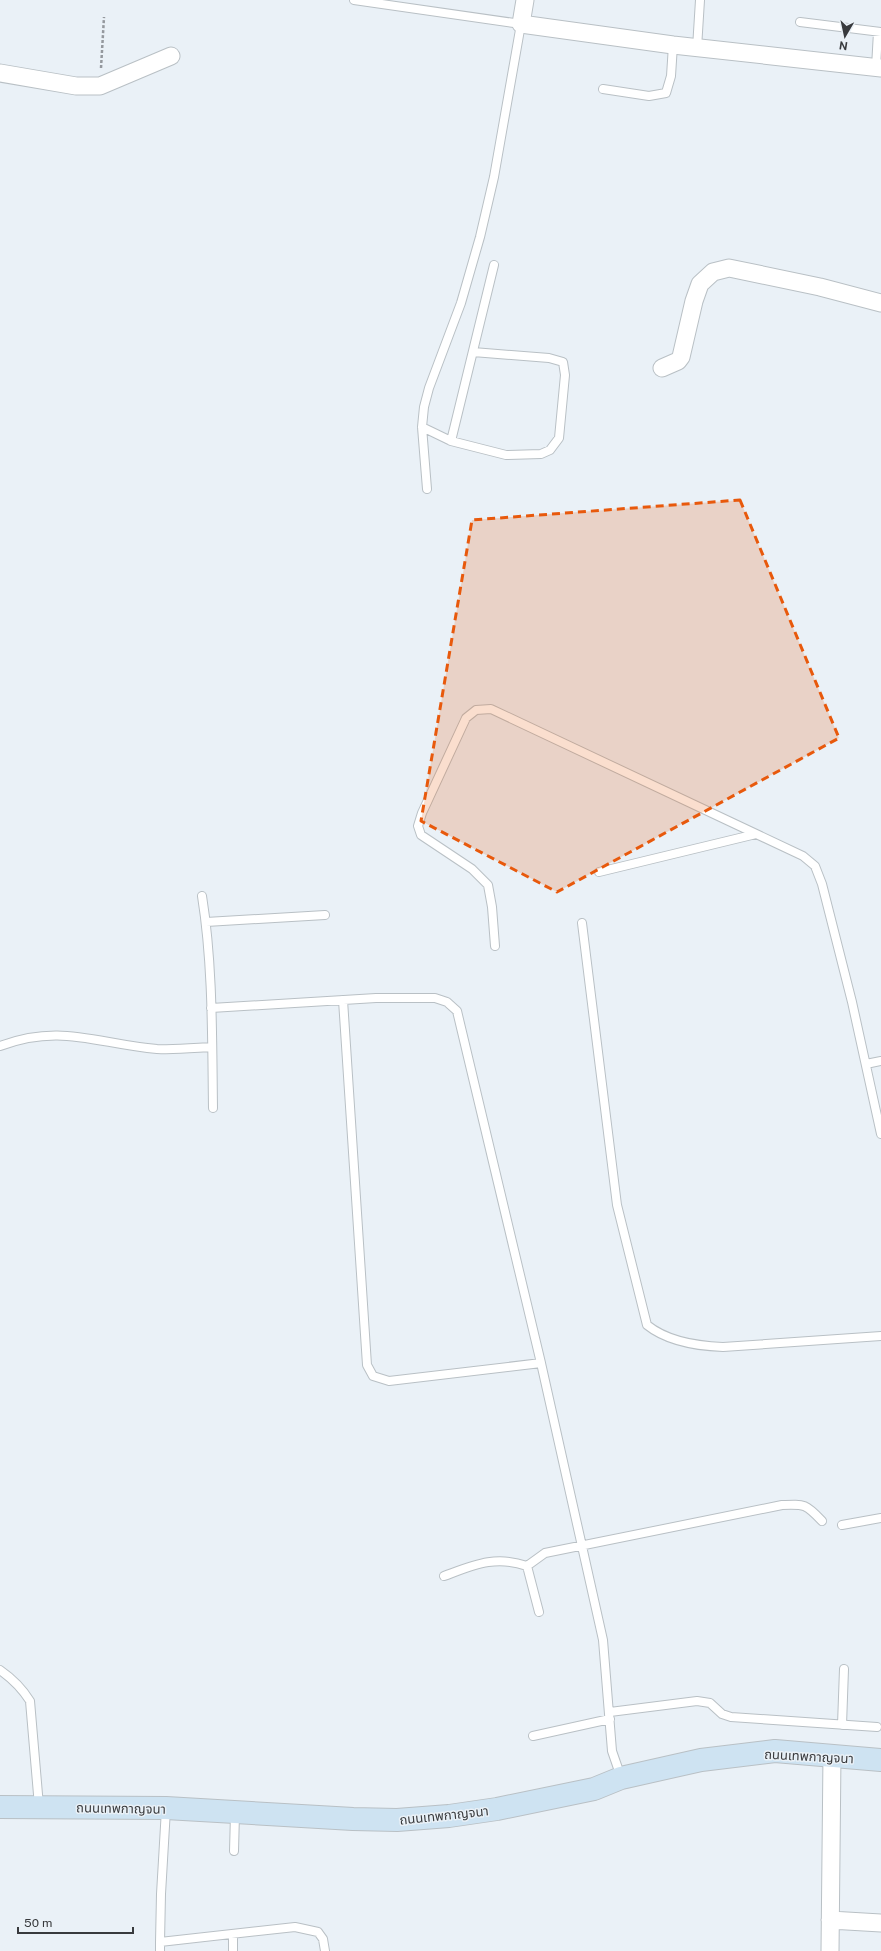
<svg xmlns="http://www.w3.org/2000/svg" width="881" height="1951" font-family="'Public Sans','Noto Sans Thai',sans-serif">
<style>
.lines{fill:none;stroke-linecap:round;stroke-linejoin:round}
.lane-casing{stroke:#b9c0c5;stroke-width:10}
.street-casing{stroke:#b9c0c5;stroke-width:19}
.secondary-casing{stroke:#b9c0c5;stroke-width:24}
.path{stroke:#95999e;stroke-width:2.5;stroke-dasharray:3 2;stroke-linecap:butt}
.lane{stroke:#fff;stroke-width:8}
.street{stroke:#fff;stroke-width:17}
.secondary{stroke:#cee3f2;stroke-width:22}
.marked{fill:#e8590c;fill-opacity:0.2;stroke:#e8590c;stroke-width:3;stroke-dasharray:8 5;stroke-linejoin:round}
.labels{text-anchor:middle;stroke-width:3;stroke-linejoin:round;paint-order:stroke}
.street-label{font-size:13px;fill:#383a3d;stroke:#eaf1f7}
</style>
<rect width="100%" height="100%" fill="#eaf1f7"/>
<g class="lines">
<g class="lane-casing">
<path id="lane" d="M354,0l167,24 -27,153 -14,60 -19,66 -32,85 -5,19 -2,20 5,62
M800,22l81,10
M697,48l3,-48
M876,67l2,-35
M603,89l46,7 17,-3 5,-17 2,-31
M422,427l29,14 55,14 35,-1 9,-4 9,-12 6,-63 -2,-13 -14,-4 -76,-6
M451,441l43,-176
M599,872l157,-38
M202,896c11,69 10,142 11,212
M206,922l119,-7
M582,923l35,282 30,120c21,17 50,21 76,22l158,-11
M495,946l-3,-39 -4,-22 -16,-16 -51,-34 -3,-9 4,-13 44,-95 10,-8 15,-1 312,147 12,10 7,18 30,118 29,132
M343,1000l24,365 6,11 16,5 152,-18 62,277 9,111 9,26
M211,1008l165,-10h59l12,4 10,9 84,352
M0,1046c61,-23 97,-2 157,3 18,1 37,-1 55,-2
M866,1064l15,-3
M842,1525l39,-7
M444,1576c30,-11 51,-21 83,-10
M539,1612l-12,-46 18,-13 237,-48c23,-1 24,-1 40,16
M0,1670c13,9 22,18 30,31l9,105
M610,1712l87,-11 13,2 12,11 9,3 146,10
M842,1725l2,-56
M533,1736l77,-17
M166,1809l-5,85 -1,48 135,-15 23,5 5,7 2,12
M234,1851l1,-37
M233,1935v16
M160,1951v-9"/>
</g>
<g class="street-casing">
<path id="street" d="M525,0l-4,24 152,21 208,23
M0,73l76,13h24l71,-30
M662,368l16,-7 3,-4 13,-56 6,-17 13,-12 16,-4 91,19 61,16
M830,1920l51,3
M830,1951l2,-196"/>
</g>
<g class="secondary-casing">
<path id="secondary" d="M0,1807l166,1 187,11 44,1 52,-4 48,-7 97,-20 27,-11 80,-18 74,-9 106,9"/>
</g>
<path class="path" d="M101,68l3,-51"/>
<use href="#lane" class="lane"/>
<use href="#street" class="street"/>
<use href="#secondary" class="secondary"/>
</g>
<path class="marked" d="M740,500l99,238 -282,154 -136,-71 51,-301z"/>
<g class="labels">
<g class="street-label">
<text transform="translate(809 1756) rotate(3)" y="5">ถนนเทพกาญจนา</text>
<text transform="translate(121 1808) rotate(1)" y="5">ถนนเทพกาญจนา</text>
<text transform="translate(444 1815) rotate(-6)" y="5">ถนนเทพกาญจนา</text>
</g>
</g>
<g transform="translate(845 36) rotate(189)" stroke="#eaf1f7" stroke-width="3" paint-order="stroke">
<path d="M0-3L7 15L0 10L-7 15Z" fill="#383a3d"/>
<text y="-6" font-size="11" font-weight="bold" text-anchor="middle" fill="#383a3d">N</text>
</g>
<path d="M18 1927v6h115v-6" fill="none" stroke="#383a3d" stroke-width="2"/>
<text x="24" y="1927" font-size="12" fill="#383a3d" stroke="#eaf1f7" stroke-width="3" paint-order="stroke">50 m</text>
</svg>
